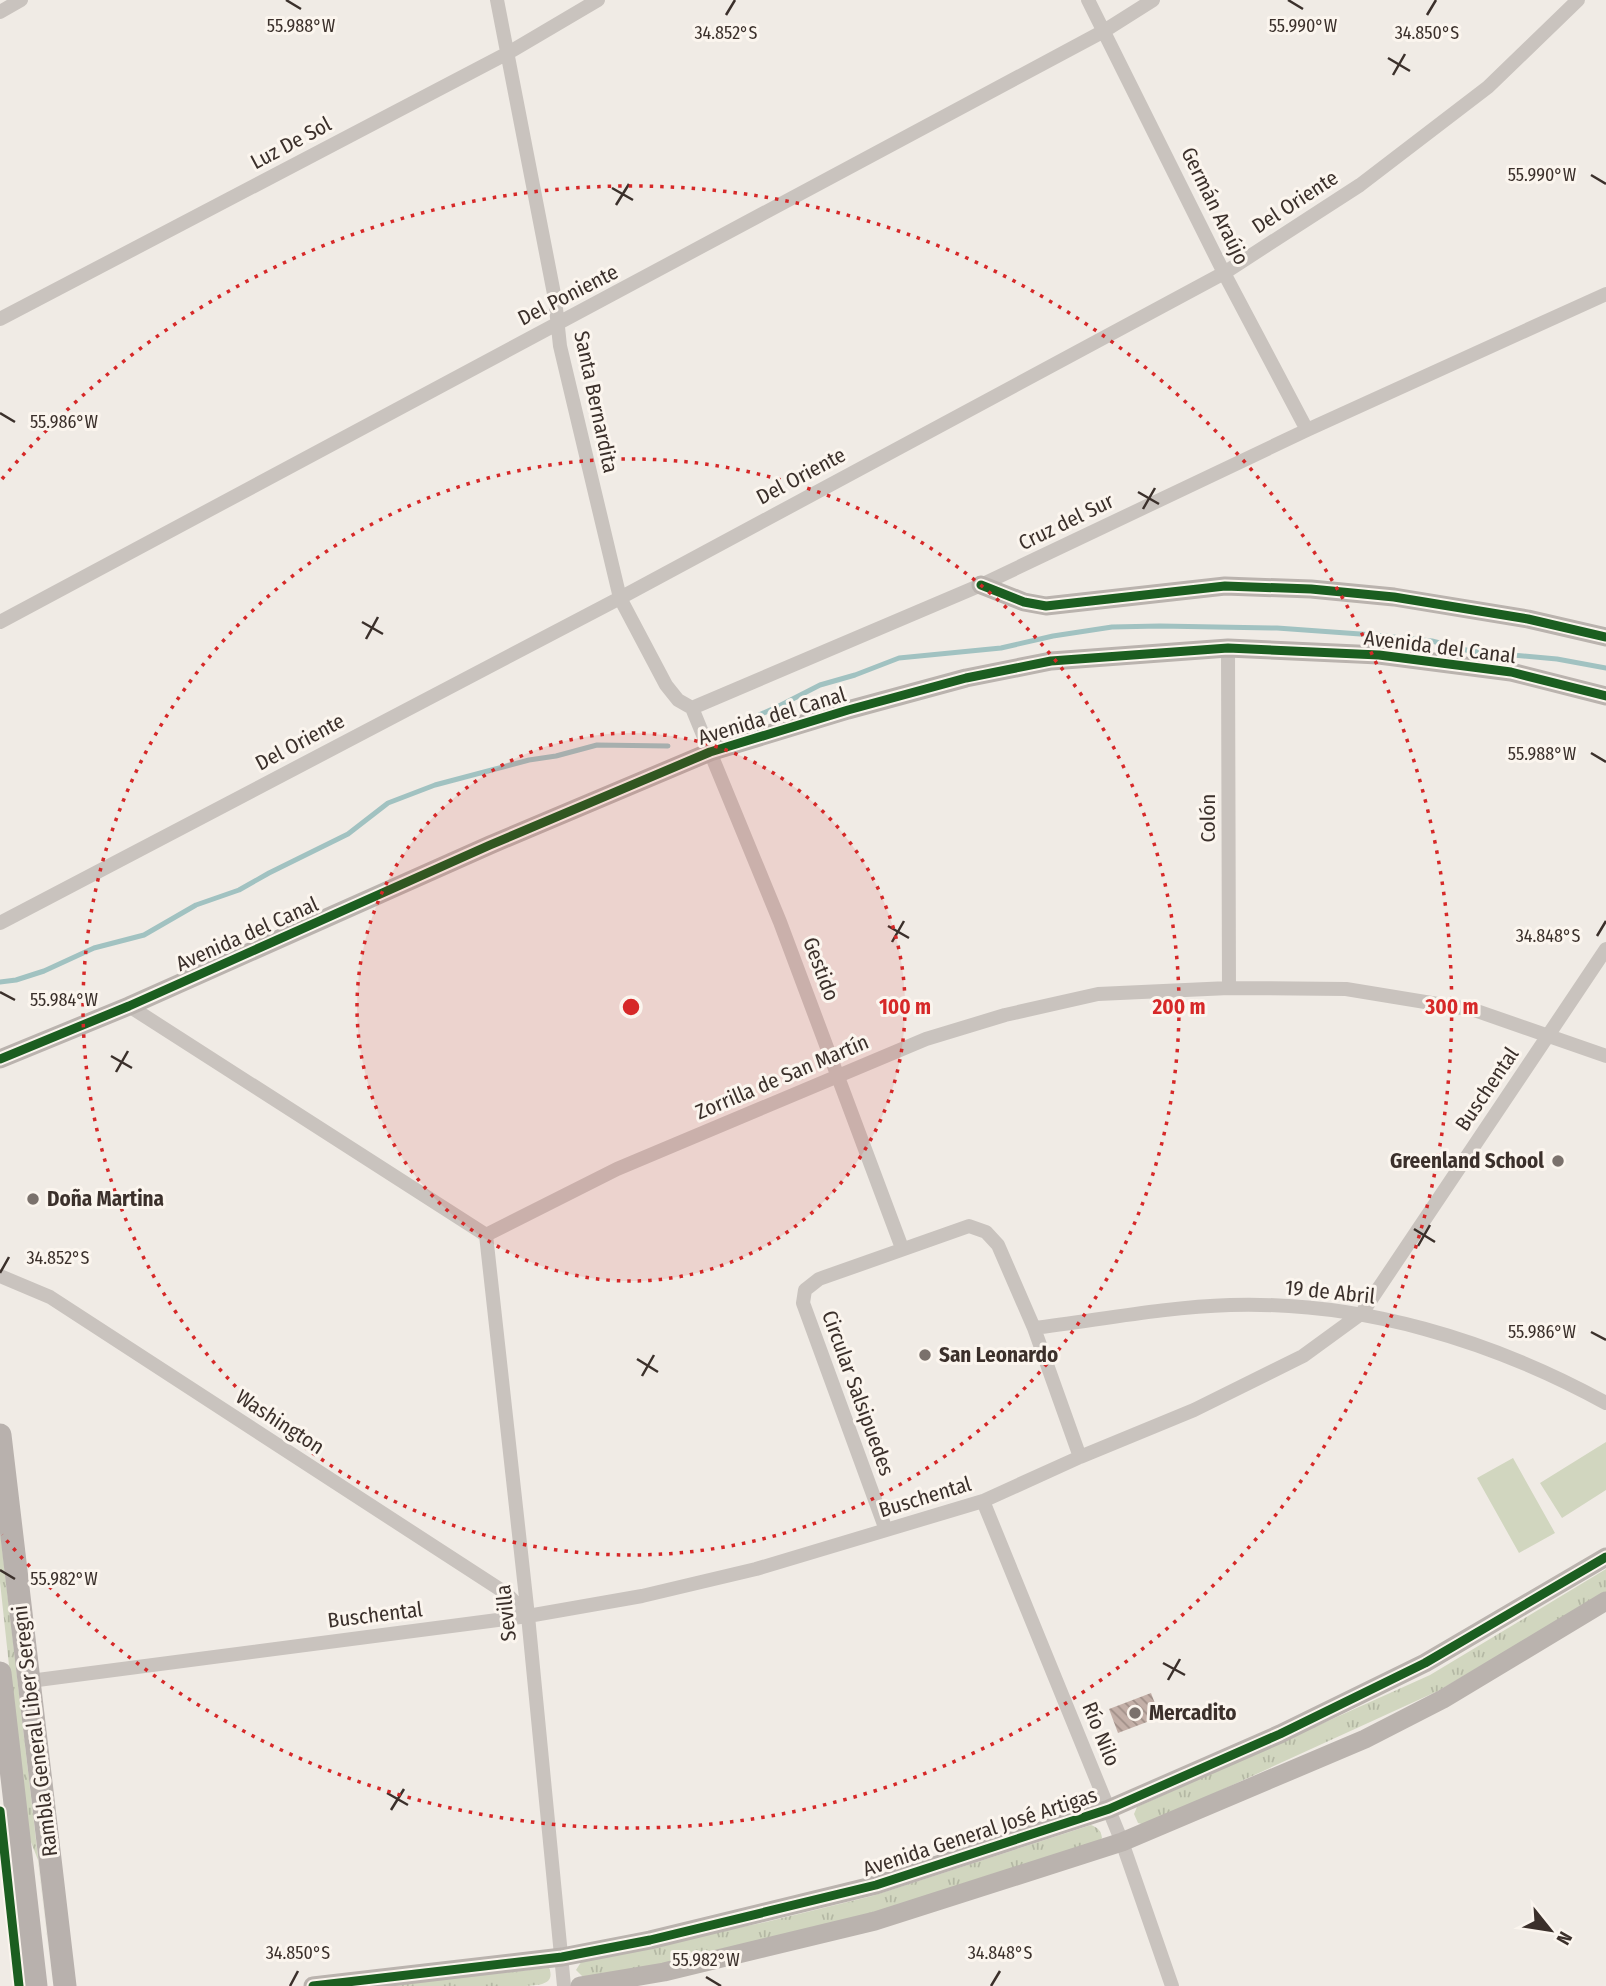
<svg xmlns="http://www.w3.org/2000/svg" width="1606" height="1986" font-family="'Fira Sans Condensed',sans-serif">
<style>
.grass{fill:url(#grass-tufts)}
.garden{fill:#d1d6bf}
.lines{fill:none;stroke-linecap:round;stroke-linejoin:round}
.stream{stroke:#a1c2c1;stroke-width:5}
.building{fill:url(#building-back-hatch)}
.street{stroke:#c9c3be;stroke-width:14}
.secondary{stroke:#bab3ae;stroke-width:19}
.primary{stroke:#b8b1ad;stroke-width:23}
.cycleway-casing{stroke:#fbf5ee;stroke-width:13}
.cycleway{stroke:#1b5e20;stroke-width:9}
.ticks{fill:none;stroke:#3b302b;stroke-width:2.5}
.ring{fill:none;stroke:#d62828;stroke-width:3.5;stroke-dasharray:3.5 7}
.poi-dot{fill:#7a716c;stroke:#fbf5ee;stroke-width:2.5}
.labels{text-anchor:middle;stroke-width:6;stroke-linejoin:round;paint-order:stroke}
.street-label{font-size:21px;fill:#3b302b;stroke:#fbf5ee}
.poi-label{font-size:21px;font-weight:bold;fill:#3b302b;stroke:#fbf5ee;text-anchor:start}
.ticks-label{font-size:18px;text-anchor:middle;fill:#3b302b;stroke:#fbf5ee;stroke-width:6;stroke-linejoin:round;paint-order:stroke}
.centre{fill:#d62828;stroke:#fbf5ee;stroke-width:3.5}
.ring-label{font-size:21px;text-anchor:middle;font-weight:bold;fill:#d62828;stroke:#fbf5ee;stroke-width:6;stroke-linejoin:round;paint-order:stroke}
</style>
<defs>
<pattern id="grass-tufts" width="24" height="20" patternUnits="userSpaceOnUse" patternTransform="scale(1.75)"><rect width="24" height="20" fill="#d1d6bf"/><path d="M3 7l-1-3M5 7V3M7 7l1-3M15 17l-1-3M17 17v-4M19 17l1-3" fill="none" stroke="#b4b8a4"/></pattern>
<pattern id="building-back-hatch" width="6" height="6" patternUnits="userSpaceOnUse" patternTransform="scale(1.75)"><rect width="6" height="6" fill="#c3afa7"/><path d="M-1 5l2 2M0 0l6 6M5-1l2 2" fill="none" stroke="#a08f88"/></pattern>
</defs>
<rect width="100%" height="100%" fill="#f0ebe5"/>
<path class="grass" d="M0,1530l53,456 -15,-126 -11,-28 -27,-250z
M1606,1569v23l-168,99 -293,134 -7,-2 -4,-9 3,-7 293,-132z
M1091,1825c7,3 10,5 11,13l-5,5 -226,70 -204,50 -83,15 -8,-8 7,-11 183,-37 106,-26z
M549,1968c7,17 -11,17 -23,18h-151z"/>
<path class="garden" d="M1606,1442v48l-44,28 -22,-35z
M1513,1458l42,75 -36,20 -42,-75z"/>
<g class="lines">
<path class="stream" d="M721,732l56,-25 43,-22 35,-10 44,-17 102,-10 52,-12 59,-9 48,-1 117,2 97,7 58,6 38,10 87,8 49,9
M0,982l16,-2 28,-9 50,-23 50,-13 52,-30 43,-15 30,-17 79,-39 40,-31 47,-18 94,-25 27,-4 41,-11 71,1"/>
</g>
<path class="building" d="M1151,1693l9,24 -42,16 -9,-24z"/>
<g class="lines">
<path class="street" d="M497,0l58,299 5,47 60,252 46,87 12,15 14,8
M1088,0l136,273 83,157
M0,12l21,-12
M0,319l508,-266 90,-53
M0,622l1104,-591 49,-31
M1228,648l1,340
M692,708l289,-123 326,-155 299,-136
M692,708l88,214 122,326
M0,923l620,-325 604,-325 136,-88 128,-98 90,-87
M129,1006l357,229
M486,1235l131,-66 309,-130 79,-24 93,-21 131,-6 117,1 128,21 132,46
M486,1235l42,381 36,370
M0,1276l50,21 457,297 21,22
M1034,1328c65,-8 131,-21 196,-23 132,-4 261,35 376,98
M983,1501l139,341 50,144
M886,1530l-83,-227 2,-13 14,-11 150,-53 17,6 12,13 36,83 46,129
M30,1681l498,-65 114,-20 114,-27 227,-68 97,-44 114,-47 109,-54 59,-43 244,-364"/>
<path class="secondary" d="M981,585l43,17 22,4 179,-20 86,3 83,8 134,22 78,18
M0,1059l129,-53 361,-161 220,-93 138,-42 118,-32 85,-17 177,-13 151,7 132,17 95,24
M313,1986l249,-29 88,-17 226,-55 233,-76 171,-75 145,-71 181,-106
M580,1986l84,-14 211,-51 247,-79 243,-103 78,-40 163,-98"/>
<path class="primary" d="M0,1435l65,551
M0,1673l36,313"/>
<g class="cycleway-casing">
<path id="cycleway" d="M981,585l43,17 22,4 179,-20 86,3 83,8 134,22 78,18
M0,1059l129,-53 361,-161 220,-93 138,-42 118,-32 85,-17 177,-13 151,7 132,17 95,24
M0,1811l19,175
M313,1986l249,-29 88,-17 226,-55 233,-76 171,-75 145,-71 181,-106"/>
</g>
<use href="#cycleway" class="cycleway"/>
</g>
<path class="ticks" d="M286,0l15,9M1288,0l15,9M726,15l9,-15M1427,15l9,-15M1388,58l22,13M1393,75l12,-21M1591,175l15,9M612,188l21,12M616,205l13,-21M0,413l15,9M1138,492l21,12M1143,509l12,-21M362,622l21,12M366,639l12,-22M1591,753l15,9M888,926l21,12M1597,936l9,-15M892,942l12,-21M0,992l15,8M111,1056l21,12M116,1072l12,-21M1414,1229l21,13M1418,1246l12,-21M0,1273l9,-16M1591,1332l15,8M637,1359l21,13M642,1376l12,-21M0,1570l15,9M1163,1663l22,12M1168,1680l12,-21M387,1793l21,12M391,1810l13,-21M706,1977l15,9M290,1986l8,-15M991,1986l9,-15"/>
<circle cx="631" cy="1007" r="274" fill="#d62828" fill-opacity=".12"/>
<g class="ring">
<circle cx="631" cy="1007" r="274"/>
<circle cx="631" cy="1007" r="548"/>
<path d="M2 479A821 821 0 1 1 2 1535"/>
</g>
<g class="poi-dot">
<circle cx="1558" cy="1161" r="7"/>
<circle cx="33" cy="1199" r="7"/>
<circle cx="925" cy="1355" r="7"/>
<circle cx="1135" cy="1713" r="7"/>
</g>
<g class="labels">
<g class="street-label">
<text transform="translate(291 143) rotate(-28)" y="7">Luz De Sol</text>
<text transform="translate(1295 202) rotate(-33)" y="7">Del Oriente</text>
<text transform="translate(1215 206) rotate(64)" y="7">Germán Araújo</text>
<text transform="translate(568 295) rotate(-27)" y="7">Del Poniente</text>
<text transform="translate(596 402) rotate(78)" y="7">Santa Bernardita</text>
<text transform="translate(801 476) rotate(-28)" y="7">Del Oriente</text>
<text transform="translate(1066 522) rotate(-26)" y="7">Cruz del Sur</text>
<text transform="translate(1440 647) rotate(7)" y="7">Avenida del Canal</text>
<text transform="translate(772 716) rotate(-17)" y="7">Avenida del Canal</text>
<text transform="translate(300 742) rotate(-28)" y="7">Del Oriente</text>
<text transform="translate(1208 818) rotate(-90)" y="7">Colón</text>
<text transform="translate(247 934) rotate(-24)" y="7">Avenida del Canal</text>
<text transform="translate(821 969) rotate(69)" y="7">Gestido</text>
<text transform="translate(782 1077) rotate(-23)" y="7">Zorrilla de San Martín</text>
<text transform="translate(1487 1089) rotate(-56)" y="7">Buschental</text>
<text transform="translate(1330 1292) rotate(6)" y="7">19 de Abril</text>
<text transform="translate(858 1393) rotate(70)" y="7">Circular Salsipuedes</text>
<text transform="translate(280 1422) rotate(33)" y="7">Washington</text>
<text transform="translate(925 1497) rotate(-17)" y="7">Buschental</text>
<text transform="translate(506 1613) rotate(-96)" y="7">Sevilla</text>
<text transform="translate(375 1615) rotate(-7)" y="7">Buschental</text>
<text transform="translate(35 1731) rotate(-97)" y="7">Rambla General Liber Seregni</text>
<text transform="translate(1101 1734) rotate(68)" y="7">Río Nilo</text>
<text transform="translate(980 1832) rotate(-18)" y="7">Avenida General José Artigas</text>
</g>
<g class="poi-label">
<text x="1544" y="1168" text-anchor="end">Greenland School</text>
<text x="47" y="1206">Doña Martina</text>
<text x="939" y="1362">San Leonardo</text>
<text x="1149" y="1720">Mercadito</text>
</g>
</g>
<g class="ticks-label">
<text x="301" y="32">55.988°W</text>
<text x="1303" y="32">55.990°W</text>
<text x="726" y="39">34.852°S</text>
<text x="1427" y="39">34.850°S</text>
<text x="1542" y="181">55.990°W</text>
<text x="64" y="428">55.986°W</text>
<text x="1542" y="760">55.988°W</text>
<text x="1548" y="942">34.848°S</text>
<text x="64" y="1006">55.984°W</text>
<text x="58" y="1264">34.852°S</text>
<text x="1542" y="1338">55.986°W</text>
<text x="64" y="1585">55.982°W</text>
<text x="298" y="1959">34.850°S</text>
<text x="1000" y="1959">34.848°S</text>
<text x="706" y="1966">55.982°W</text>
</g>
<circle cx="631" cy="1007" r="10" class="centre"/>
<g class="ring-label">
<text x="905" y="1014">100 m</text>
<text x="1179" y="1014">200 m</text>
<text x="1452" y="1014">300 m</text>
</g>
<g transform="translate(1550 1930) rotate(120)" stroke="#fbf5ee" stroke-width="5" paint-order="stroke">
<path d="M0-5L12 26L0 18L-12 26Z" fill="#3b302b"/>
<text y="-10" font-size="19" font-weight="bold" text-anchor="middle" fill="#3b302b">N</text>
</g>
</svg>
